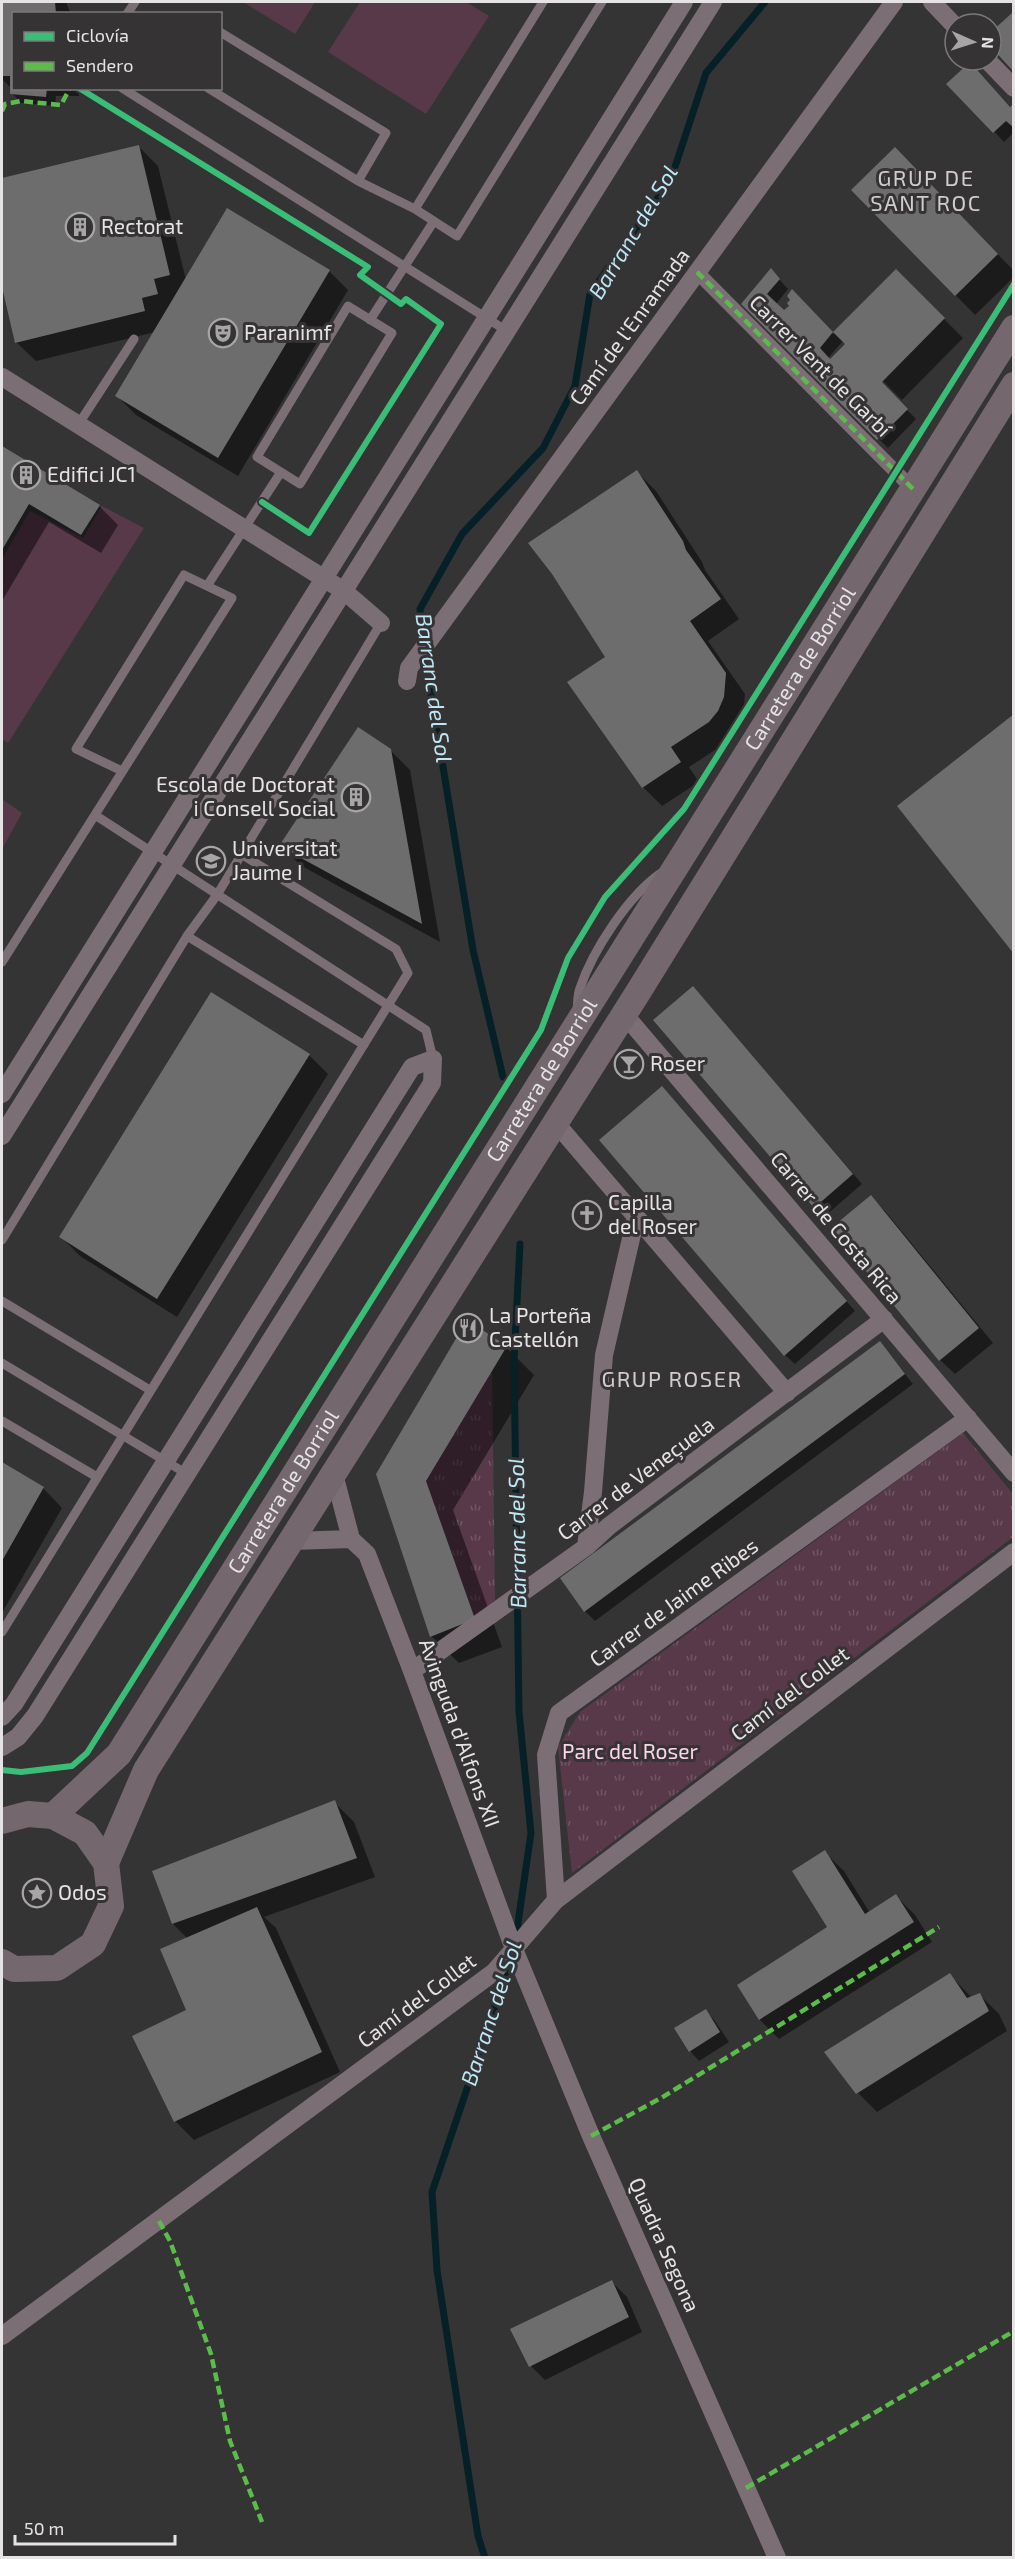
<svg xmlns="http://www.w3.org/2000/svg" width="1015" height="2559" font-family="'Exo 2',sans-serif">
<style>
.green{fill:#58394a}
.park{fill:url(#park-tufts)}
.shadow{fill:#0007;fill-rule:evenodd}
.lines{fill:none;stroke-linecap:round;stroke-linejoin:round}
.stream{stroke:#062028;stroke-width:7}
.building{fill:#6e6d6d}
.service{stroke:#7c6e75;stroke-width:9}
.pedestrian{stroke:#7c6e75;stroke-width:14}
.minor{stroke:#7c6e75;stroke-width:18}
.secondary{stroke:#74676d;stroke-width:26}
.quiet{stroke:#5cbc4b;stroke-width:4.5;stroke-dasharray:9 4.5;stroke-linecap:butt}
.cycleway-casing{stroke:#363334;stroke-width:10}
.cycleway{stroke:#3abd76;stroke-width:6}
.labels{text-anchor:middle;stroke-width:6;stroke-linejoin:round;paint-order:stroke}
.poi-label{font-size:21px;fill:#e5e3e4;stroke:#363334;text-anchor:start}
.street-label{font-size:21px;fill:#e5e3e4;stroke:#363334}
.park-label{font-size:21px;fill:#fdd5e8;stroke:#363334}
.neighbourhood-label{font-size:22px;letter-spacing:1.5px;fill:#d1cdcf;stroke:#363334}
.water-label{font-size:22px;font-style:italic;fill:#bbe7f6;stroke:#363334}
</style>
<defs>
<pattern id="park-tufts" width="24" height="20" patternUnits="userSpaceOnUse" patternTransform="scale(1.5)"><rect width="24" height="20" fill="#58394a"/><path d="M3 7l-1-3M5 7V3M7 7l1-3M15 17l-1-3M17 17v-4M19 17l1-3" fill="none" stroke="#705664"/></pattern>
</defs>
<rect width="100%" height="100%" fill="#353434"/>
<path class="green" d="M243,2h72l-20,32z
M360,2h106l23,14 -63,98 -98,-62z
M102,506l42,22 -136,215 -6,-4v-180l28,-48 53,27z
M2,799l20,14 -20,36z"/>
<path class="park" d="M492,1371l3,229 -20,19 -49,-138z
M963,1433l50,61v43l-441,336 -14,-126 22,-35z"/>
<path class="shadow" d="M2,2h64l5,12h-57v74h65v8h-23l-1,10 -34,-3 -9,-10v-4l-10,-10z
M949,84l61,25 4,-3v26l-10,10z
M138,146l20,20 28,114 143,-9 19,19 -110,186 -102,-61 -19,-19 38,-64 -119,29 -20,-19 -14,-61v-101z
M914,168l100,103v6l-39,38 -122,-125z
M771,270l17,19 -12,15 8,8 7,-6 1,-15 41,43 63,-63 67,67 -61,62 -47,-47 -2,2 63,64 -28,29 -145,-144zM843,341l4,4 -17,15 -2,-2z
M2,447l97,59 19,19 -17,28 -52,-31 -47,79z
M637,472l19,19 46,71 3,8 34,49 -31,22 37,53 -2,23 -6,14 -8,10 -40,26 10,15 -37,24 -19,-19 -36,-130z
M390,750l20,20 30,172 -140,-77 -19,-19z
M702,998l160,186 -37,32 -9,-9z
M309,1055l19,19 -151,243 -97,-61 -19,-19z
M671,1097l184,214 -60,53 -10,-9z
M871,1197l14,14 108,132 -38,31 -15,-14z
M467,1322l39,25 28,28 -81,135 49,137 -43,16 -28,-27 -53,-162z
M880,1343l33,41 -318,237 -10,-10 -23,-32z
M2,1464l41,24 19,20 -60,105z
M334,1802l20,20 21,55 -111,40 12,11 64,144 -146,68 -19,-19 13,-110v-72l-15,-15 -19,-52z
M824,1852l20,19 26,42 26,-17 19,19 17,27 -153,97 -19,-19 -21,-35 90,-58z
M950,1975l22,23 8,-3 19,19 8,17 -130,81 -19,-19z
M706,2011l9,10 14,21 -30,19 -9,-10z
M612,2282l15,15 15,35 -97,48 -14,-14z"/>
<g class="lines">
<path class="stream" d="M503,1077l-30,-127 -49,-299 -4,-42 42,-75 81,-86 32,-62 15,-92 81,-115 35,-106 59,-71
M516,1937l15,-104 -12,-121 -5,-352 6,-116
M485,2558l-7,-22 -41,-266 -5,-78 77,-227"/>
</g>
<path class="building" d="M2,2h53l1,12h-42v74h33l-1,9 -36,-3v-18h-8z
M1012,13l2,2v57l-23,-25v-15z
M970,62l40,45 4,-3v24l-8,-7 -13,12 -47,-49z
M139,145l31,130 -16,4 4,15 -16,4 3,13 -130,32 -13,-56v-109z
M895,147l103,107 -43,42 -104,-106z
M227,208l103,62 -112,188 -103,-62z
M771,268l9,11 -13,15 17,16 5,-4 -2,-3 3,-3 -3,-4 5,-7 41,43 -13,16 10,11 15,-15 -12,-12 63,-63 49,49 -63,64 26,27 -31,31 -136,-136z
M2,446l98,59 -19,30 -52,-31 -27,46z
M637,470l46,71 3,9 35,49 -31,22 36,52 -2,24 -6,14 -9,11 -38,25 10,15 -39,26 -75,-106 38,-25 -53,-83 -24,-31z
M1014,714v240l-117,-148z
M358,727l33,22 31,175 -143,-78z
M693,986l160,188 -39,34 -161,-188z
M211,992l99,62 -153,245 -98,-62z
M662,1086l185,215 -63,55 -185,-216z
M871,1195l108,133 -40,33 -108,-133z
M467,1320l40,26 -81,135 49,138 -45,18 -54,-163z
M880,1341l25,33 -321,238 -24,-34z
M2,1462l42,25 -42,74z
M335,1800l22,58 -185,66 -20,-53z
M825,1850l40,64 31,-20 18,28 -155,98 -22,-35 90,-58 -35,-56z
M257,1907l65,145 -148,70 -42,-86 54,-26 -26,-61z
M950,1973l17,25 13,-5 9,18 -133,83 -32,-42z
M706,2009l14,23 -31,20 -15,-24z
M612,2280l17,37 -100,50 -19,-38z"/>
<g class="lines">
<path class="service" d="M543,2l-128,207 42,27 145,-234
M127,14l8,-12
M122,88l385,243
M208,88l150,93 28,-48 -166,-101
M358,181l57,28
M348,306l44,27 -92,151 -43,-27z
M370,320l64,-99
M78,425l56,-86
M207,586l74,-114
M95,815l331,215 7,29
M187,936l177,109
M2,962l230,-364 -48,-23 -108,174 46,22
M577,1011c1,-7 0,-16 3,-23 13,-38 48,-92 81,-115
M2,1240l185,-304 30,-41 164,-272
M2,1301l148,89
M2,1363l185,111
M2,1421l95,56
M2,1632l406,-659 -12,-24 -155,-95"/>
<path class="pedestrian" d="M697,272l216,217"/>
<path class="minor" d="M932,2l23,24
M987,60l27,28
M2,377l342,214 37,32
M407,681l2,-13 485,-666
M624,1014l390,459
M2,1094l682,-1092
M555,1122l232,271
M2,1136l711,-1134
M334,1474l17,65 16,15 45,117 102,278 77,187 186,422
M291,1541l60,-2
M586,1547l7,-55 11,-137 32,-138
M412,1671l174,-124 23,-21 275,-207
M2,1717l12,-13 398,-637 21,-8 -1,24 -397,633 -17,21 -16,10
M556,1900l-10,-145 13,-42 409,-295
M2,2336l492,-364 62,-72 458,-348"/>
<g class="secondary">
<path id="s1" d="M53,1816l66,-62 895,-1426"/>
<path d="M2,1821l26,-7 25,2 32,17 21,30 5,43 -18,38 -36,24 -43,1 -12,-7"/>
<path d="M106,1863l40,-93 491,-776 377,-609"/>
</g>
<path class="quiet" d="M2,111l3,-7 16,-3 40,4 9,-17
M697,272l216,217
M591,2136l70,-38 278,-171
M159,2221l11,20 41,113 19,87 32,81
M746,2488l268,-157"/>
<g class="cycleway-casing">
<path id="cycleway" d="M79,88l289,179 -8,8 41,29 5,-5 35,25 -132,209 -47,-31
M2,1770l19,2 51,-6 15,-13 454,-723 27,-72 37,-61 79,-88 330,-525"/>
</g>
<use href="#cycleway" class="cycleway"/>
</g>
<defs>
<g id="building-ring" transform="scale(1.5)"><circle r="9.5" fill="#363334" stroke="#a7a6a6" stroke-width="1.5"/><path d="M-4-6H4V6H1V3H-1V6H-4ZM-2.5-4.3h1.7v1.8h-1.7ZM.8-4.3h1.7v1.8H.8ZM-2.5-1h1.7V.8h-1.7ZM.8-1h1.7V.8H.8Z" fill="#a7a6a6"/></g>
<g id="theatre-ring" transform="scale(1.5)"><circle r="9.5" fill="#363334" stroke="#a7a6a6" stroke-width="1.5"/><path d="M-5-5.5Q0-4 5-5.5V0Q5 5 0 6Q-5 5-5 0ZM-3.3-2.5H-1v1.5H-3.3ZM1-2.5H3.3v1.5H1ZM-2.8 1Q0 5.5 2.8 1Z" fill="#a7a6a6"/></g>
<g id="university-ring" transform="scale(1.5)"><circle r="9.5" fill="#363334" stroke="#a7a6a6" stroke-width="1.5"/><path d="M0-5L7-2L0 1L-7-2ZM-4 1L0 2.5L4 1V4Q0 6-4 4Z" fill="#a7a6a6"/></g>
<g id="bar-ring" transform="scale(1.5)"><circle r="9.5" fill="#363334" stroke="#a7a6a6" stroke-width="1.5"/><path d="M-6-5H6L.8 .8V4.5H3.5V6h-7V4.5H-.8V.8Z" fill="#a7a6a6"/></g>
<g id="church-ring" transform="scale(1.5)"><circle r="9.5" fill="#363334" stroke="#a7a6a6" stroke-width="1.5"/><path d="M-1.2-6h2.4v3.5h3.3v2.4h-3.3V6h-2.4V-.1h-3.3v-2.4h3.3Z" fill="#a7a6a6"/></g>
<g id="restaurant-ring" transform="scale(1.5)"><circle r="9.5" fill="#363334" stroke="#a7a6a6" stroke-width="1.5"/><path d="M-5-6h1v4h1v-4h1v4h1v-4h1v5L-1.5 .5V6h-2V.5L-5-1ZM5-6V6H3V1.5H1.5Q1.5-4 5-6Z" fill="#a7a6a6"/></g>
<g id="sight-ring" transform="scale(1.5)"><circle r="9.5" fill="#363334" stroke="#a7a6a6" stroke-width="1.5"/><path d="M0-6L1.8-2.2L6-1.7L2.9 1.2L3.7 5.4L0 3.3L-3.7 5.4L-2.9 1.2L-6-1.7L-1.8-2.2Z" fill="#a7a6a6"/></g>
</defs>
<g fill-rule="evenodd">
<use href="#building-ring" x="80" y="227"/>
<use href="#theatre-ring" x="223" y="333"/>
<use href="#building-ring" x="26" y="475"/>
<use href="#building-ring" x="356" y="797"/>
<use href="#university-ring" x="211" y="861"/>
<use href="#bar-ring" x="629" y="1064"/>
<use href="#church-ring" x="587" y="1215"/>
<use href="#restaurant-ring" x="468" y="1328"/>
<use href="#sight-ring" x="37" y="1893"/>
</g>
<g class="labels">
<g class="poi-label">
<text x="101" y="234">Rectorat</text>
<text x="244" y="340">Paranimf</text>
<text x="47" y="482">Edifici JC1</text>
<text x="335" y="792" text-anchor="end">Escola de Doctorat<tspan x="335" dy="24">i Consell Social</tspan></text>
<text x="232" y="856">Universitat<tspan x="232" dy="24">Jaume I</tspan></text>
<text x="650" y="1071">Roser</text>
<text x="608" y="1210">Capilla<tspan x="608" dy="24">del Roser</tspan></text>
<text x="489" y="1323">La Porteña<tspan x="489" dy="24">Castellón</tspan></text>
<text x="58" y="1900">Odos</text>
</g>
<g class="street-label">
<text transform="translate(630 327) rotate(-54)" y="7">Camí de l'Enramada</text>
<text transform="translate(820 366) rotate(45)" y="7">Carrer Vent de Garbí</text>
<text dy="7" stroke="none"><textPath href="#s1" startOffset="1372">Carretera de Borriol</textPath></text>
<text dy="7" stroke="none"><textPath href="#s1" startOffset="886">Carretera de Borriol</textPath></text>
<text transform="translate(836 1228) rotate(50)" y="7">Carrer de Costa Rica</text>
<text transform="translate(636 1479) rotate(-37)" y="7">Carrer de Veneçuela</text>
<text dy="7" stroke="none"><textPath href="#s1" startOffset="400">Carretera de Borriol</textPath></text>
<text transform="translate(674 1603) rotate(-36)" y="7">Carrer de Jaime Ribes</text>
<text transform="translate(790 1694) rotate(-37)" y="7">Camí del Collet</text>
<text transform="translate(459 1733) rotate(70)" y="7">Avinguda d'Alfons XII</text>
<text transform="translate(417 2001) rotate(-37)" y="7">Camí del Collet</text>
<text transform="translate(664 2245) rotate(66)" y="7">Quadra Segona</text>
</g>
<g class="park-label">
<text x="630" y="1759">Parc del Roser</text>
</g>
<g class="neighbourhood-label">
<text x="926" y="186">GRUP DE<tspan x="926" dy="25">SANT ROC</tspan></text>
<text x="672" y="1387">GRUP ROSER</text>
</g>
<g class="water-label">
<text transform="translate(633 232) rotate(-59)" y="8">Barranc del Sol</text>
<text transform="translate(434 688) rotate(82)" y="8">Barranc del Sol</text>
<text transform="translate(517 1533) rotate(-91)" y="8">Barranc del Sol</text>
<text transform="translate(491 2013) rotate(-72)" y="8">Barranc del Sol</text>
</g>
</g>
<rect width="1015" height="2559" fill="none" stroke="#e5e3e4" stroke-width="6"/>
<rect x="12" y="12" width="210" height="78" fill="#363334" stroke="#7c797a" stroke-width="1.5"/>
<rect x="24" y="32" width="30" height="9" fill="#3abd76" stroke="#7c797a" stroke-width="1.5"/>
<text x="66" y="42" font-size="18" fill="#e5e3e4">Ciclovía</text>
<rect x="24" y="62" width="30" height="9" fill="#5cbc4b" stroke="#7c797a" stroke-width="1.5"/>
<text x="66" y="72" font-size="18" fill="#e5e3e4">Sendero</text>
<g transform="translate(973 42) rotate(93)"><circle r="28" fill="#363334" stroke="#7c797a" stroke-width="1.5"/>
<path d="M0-4.5L10 22L0 15L-10 22Z" fill="#a7a6a6"/>
<text y="-9" font-size="16" font-weight="bold" text-anchor="middle" fill="#e5e3e4">N</text>
</g>
<path d="M15 2535v9h160v-9" fill="none" stroke="#e5e3e4" stroke-width="3"/>
<text x="24" y="2535" font-size="18" fill="#e5e3e4" stroke="#363334" stroke-width="4.5" paint-order="stroke">50 m</text>
</svg>
